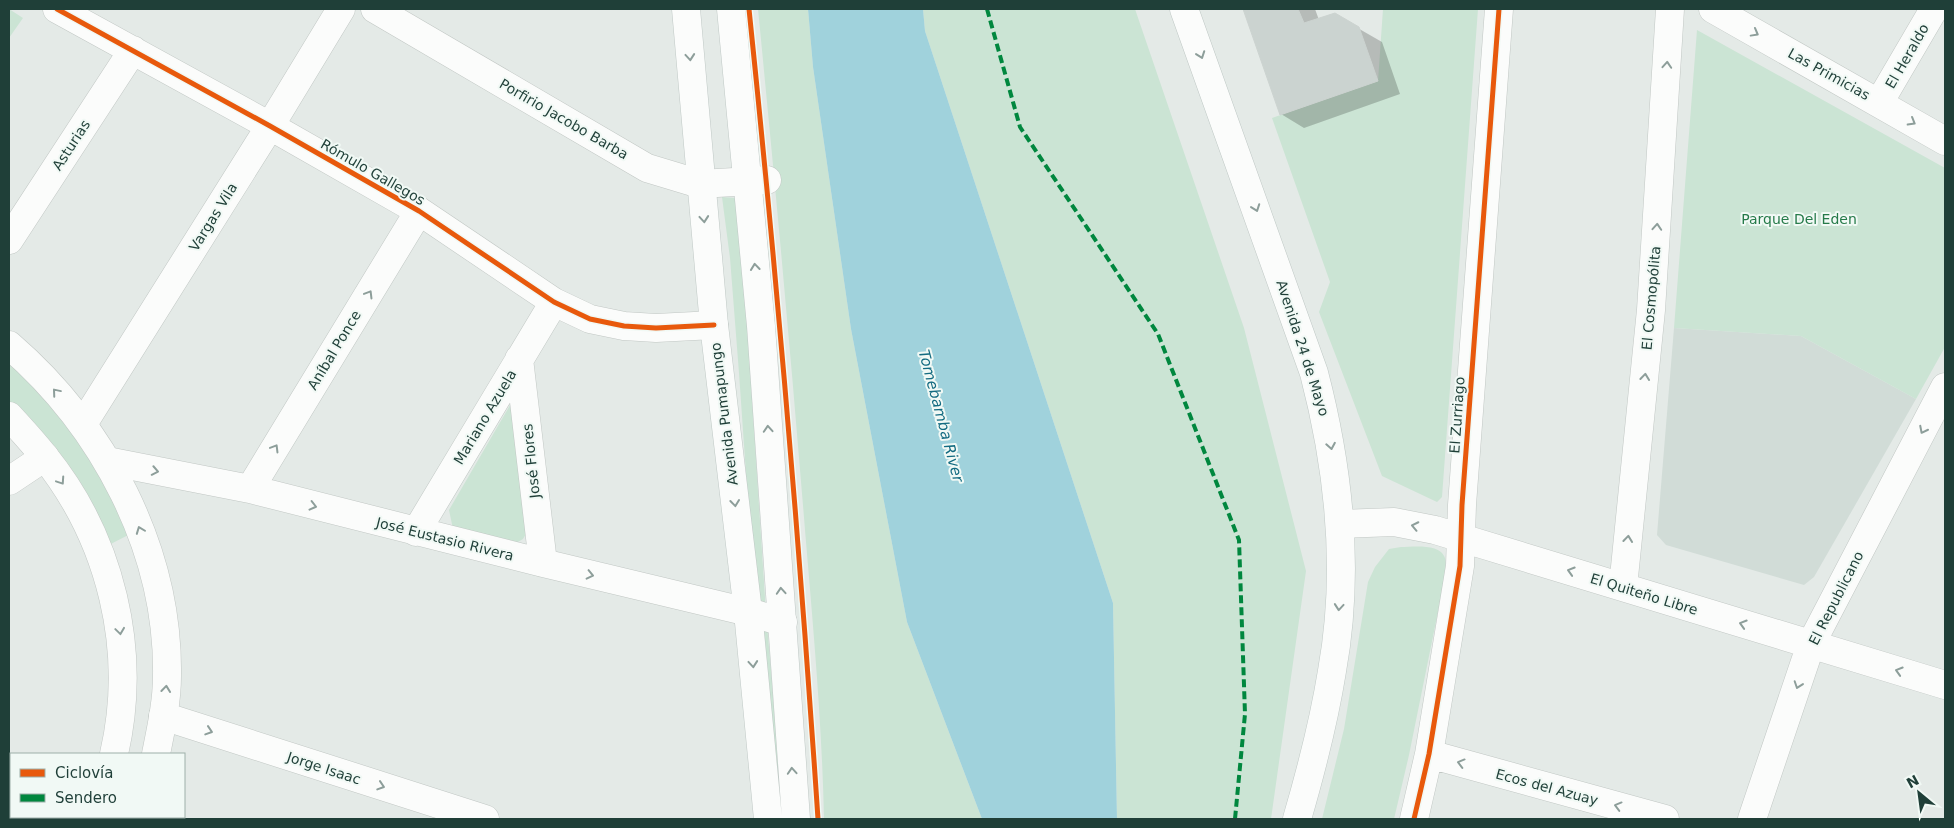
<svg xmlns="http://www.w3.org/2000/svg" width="1954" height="828" font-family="'DejaVu Sans',sans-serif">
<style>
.built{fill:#d1dcd7}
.green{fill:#cbe4d4}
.water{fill:#a0d2dc}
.shadow{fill:#0003}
.building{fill:#cbd3d0;stroke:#ccd3d0}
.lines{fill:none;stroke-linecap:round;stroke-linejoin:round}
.minor-casing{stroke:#c1c7c4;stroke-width:29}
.tertiary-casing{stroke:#c1c7c4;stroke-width:29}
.secondary-casing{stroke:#bfc8c5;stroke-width:29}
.minor{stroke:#fbfcfb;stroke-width:28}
.tertiary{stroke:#fbfcfb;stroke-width:28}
.secondary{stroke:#fbfcfb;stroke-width:28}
.quiet{stroke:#00873e;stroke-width:4;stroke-dasharray:8 4;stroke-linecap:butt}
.cycleway-casing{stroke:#f1f9f5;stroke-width:8}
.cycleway{stroke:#e8590c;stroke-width:5}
.oneway{stroke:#8d9e9a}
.labels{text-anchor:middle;stroke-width:4;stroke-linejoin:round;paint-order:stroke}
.street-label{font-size:14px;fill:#1f3f38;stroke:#f1f9f5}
.park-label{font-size:14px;fill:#257a49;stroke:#f1f9f5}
.water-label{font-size:15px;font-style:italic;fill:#136b81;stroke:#f1f9f5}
</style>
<rect width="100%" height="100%" fill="#e4eae7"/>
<path class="built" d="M1674,328l127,8 115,63 -102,178 -10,8 -138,-40 -9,-10z"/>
<path class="green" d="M9,9l14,9 -14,20z
M758,9h50l5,58 38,262 56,293 75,197h-158c-2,-97 -11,-193 -19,-289 -14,-174 -30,-348 -47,-521z
M923,9h212l109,319 62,243 -35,248h-154l-4,-216 -188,-572z
M1383,9h95l-36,488 -5,5 -55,-26 -63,-164 11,-30 -58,-164 106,-37z
M1697,30l248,138v179l-29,52 -115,-63 -127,-8z
M722,197l14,1 7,61 23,354 18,206h-14l-31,-446 -9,-115z
M9,345l131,184 -41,21 -90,-134z
M513,400l17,127 -7,12 -7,4 -63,-14 -4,-19z
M1401,547c12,0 39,-4 44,11 2,7 -1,17 -1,24l-35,173 -15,64h-72l22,-90 24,-147 7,-15 14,-18z"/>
<path class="water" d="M808,9h115l2,22 188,572 4,216h-135l-75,-197 -56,-293 -38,-262z"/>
<path class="shadow" d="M1245,9h70l4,11 16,-5 47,27 18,52 -96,34 -23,-14z"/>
<path class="building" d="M1243,9h55l6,14 31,-10 24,14 19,54 -98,34z"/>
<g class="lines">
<g class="minor-casing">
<path id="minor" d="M57,9l213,117 149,85 135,91 36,17 34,7 32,2 58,-3
M375,9l272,159 53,16 67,-4
M1713,9l232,132
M1879,103l55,-94
M9,240l124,-190
M519,359l24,204
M83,424l187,-298 71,-117
M107,461l143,28 293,74 205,49 35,10
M9,481l36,-24
M250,489l169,-278
M1340,524l54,-2 41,8 510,155
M416,532l138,-230
M1623,587l28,-277 19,-301
M163,716l322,103
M1429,754l236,65
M9,810l2,1
M42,817l13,2
M1414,819l15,-65 31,-188 2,-61 37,-496
M1752,819l59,-175 134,-257"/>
</g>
<g class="tertiary-casing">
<path id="tertiary" d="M9,345c94,81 160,204 158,331 0,26 -6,53 -11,78
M9,416c12,13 24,26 35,40 67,83 94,194 70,298
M100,819v-2
M143,819v-2"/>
</g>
<g class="secondary-casing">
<path id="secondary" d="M686,9l28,316 34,287 20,207
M731,9l30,317 35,493
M1184,9l130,364c25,96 36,199 18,298 -8,50 -21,100 -35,148"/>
</g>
<use href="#minor" class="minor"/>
<use href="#tertiary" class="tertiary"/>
<use href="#secondary" class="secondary"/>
<path class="quiet" d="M987,9l33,118 138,207 81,206 6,174 -10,105"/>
<g class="cycleway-casing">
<path id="cycleway" d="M57,9l213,117 149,85 135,91 36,17 34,7 32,2 58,-3
M749,9c28,270 51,540 69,810
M1414,819l15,-65 31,-188 2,-61 37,-496"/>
</g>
<use href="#cycleway" class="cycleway"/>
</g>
<defs><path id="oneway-chevron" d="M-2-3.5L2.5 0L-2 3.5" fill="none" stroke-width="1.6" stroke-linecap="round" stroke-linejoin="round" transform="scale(1.25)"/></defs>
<g class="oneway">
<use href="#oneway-chevron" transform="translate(1755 33) rotate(29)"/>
<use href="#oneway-chevron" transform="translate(1201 55) rotate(70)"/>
<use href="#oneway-chevron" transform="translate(690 57) rotate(85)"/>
<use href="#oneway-chevron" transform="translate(1667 65) rotate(-86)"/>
<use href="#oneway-chevron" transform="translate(1912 122) rotate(30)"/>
<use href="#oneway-chevron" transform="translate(1256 208) rotate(70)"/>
<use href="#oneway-chevron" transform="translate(704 219) rotate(85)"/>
<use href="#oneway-chevron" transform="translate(1657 227) rotate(-86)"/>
<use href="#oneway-chevron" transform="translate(755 267) rotate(-96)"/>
<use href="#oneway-chevron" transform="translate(369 294) rotate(-59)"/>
<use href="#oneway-chevron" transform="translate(1645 377) rotate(-84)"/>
<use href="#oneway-chevron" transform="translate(56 392) rotate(-130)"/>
<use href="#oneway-chevron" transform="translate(768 429) rotate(-94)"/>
<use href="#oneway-chevron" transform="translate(1923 430) rotate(117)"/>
<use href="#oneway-chevron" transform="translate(1331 446) rotate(80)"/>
<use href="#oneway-chevron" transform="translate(275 448) rotate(-59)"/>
<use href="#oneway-chevron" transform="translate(155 471) rotate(11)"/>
<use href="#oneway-chevron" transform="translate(61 481) rotate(56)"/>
<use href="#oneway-chevron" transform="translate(735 503) rotate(83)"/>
<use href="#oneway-chevron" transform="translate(313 506) rotate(14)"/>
<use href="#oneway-chevron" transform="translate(1415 526) rotate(-168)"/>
<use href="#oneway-chevron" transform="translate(140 530) rotate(-111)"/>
<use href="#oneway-chevron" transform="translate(1628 539) rotate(-84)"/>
<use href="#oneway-chevron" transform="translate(1571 571) rotate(-163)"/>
<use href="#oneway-chevron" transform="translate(590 575) rotate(13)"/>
<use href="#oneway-chevron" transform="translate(781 591) rotate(-94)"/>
<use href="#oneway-chevron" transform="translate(1339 607) rotate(95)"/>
<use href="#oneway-chevron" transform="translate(1743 624) rotate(-163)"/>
<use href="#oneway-chevron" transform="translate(120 631) rotate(82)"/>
<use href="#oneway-chevron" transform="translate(753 664) rotate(85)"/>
<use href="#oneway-chevron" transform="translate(1899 671) rotate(-163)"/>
<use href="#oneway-chevron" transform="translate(1798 685) rotate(109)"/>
<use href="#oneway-chevron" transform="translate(166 689) rotate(-84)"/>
<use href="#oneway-chevron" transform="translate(209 731) rotate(18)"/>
<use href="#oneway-chevron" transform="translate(1461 763) rotate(-165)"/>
<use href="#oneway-chevron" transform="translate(792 771) rotate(-94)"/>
<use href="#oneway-chevron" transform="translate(381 786) rotate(18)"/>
<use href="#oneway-chevron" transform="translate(1618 806) rotate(-165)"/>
</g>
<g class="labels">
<g class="street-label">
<text transform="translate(1907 56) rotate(-60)" y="5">El Heraldo</text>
<text transform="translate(1829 74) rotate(29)" y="5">Las Primicias</text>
<text transform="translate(564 119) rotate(30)" y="5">Porfirio Jacobo Barba</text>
<text transform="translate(71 145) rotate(-57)" y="5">Asturias</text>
<text transform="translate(373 172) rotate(30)" y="5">Rómulo Gallegos</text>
<text transform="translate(213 217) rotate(-58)" y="5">Vargas Vila</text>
<text transform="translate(1651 298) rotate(-85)" y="5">El Cosmopólita</text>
<text transform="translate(1303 348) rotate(72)" y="5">Avenida 24 de Mayo</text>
<text transform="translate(334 350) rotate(-59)" y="5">Aníbal Ponce</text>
<text transform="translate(724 414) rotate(-97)" y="5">Avenida Pumapungo</text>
<text transform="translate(1457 415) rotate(-86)" y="5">El Zurriago</text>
<text transform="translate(485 417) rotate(-59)" y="5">Mariano Azuela</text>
<text transform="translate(531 461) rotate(-96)" y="5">José Flores</text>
<text transform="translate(445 539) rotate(14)" y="5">José Eustasio Rivera</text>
<text transform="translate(1644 594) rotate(17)" y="5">El Quiteño Libre</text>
<text transform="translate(1836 598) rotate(-63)" y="5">El Republicano</text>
<text transform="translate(324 768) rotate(18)" y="5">Jorge Isaac</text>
<text transform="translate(1547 787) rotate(15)" y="5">Ecos del Azuay</text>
</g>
<g class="park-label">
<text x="1799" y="224">Parque Del Eden</text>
</g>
<g class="water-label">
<text transform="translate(941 416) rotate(75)" y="5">Tomebamba River</text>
</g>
</g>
<rect width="1954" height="828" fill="none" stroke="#1f3f38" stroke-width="20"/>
<rect x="10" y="753" width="175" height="65" fill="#f1f9f5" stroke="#9dafa9"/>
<rect x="20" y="769" width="25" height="8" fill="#e8590c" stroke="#9dafa9"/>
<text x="55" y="778" font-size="15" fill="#1f3f38">Ciclovía</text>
<rect x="20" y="794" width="25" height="8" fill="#00873e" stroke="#9dafa9"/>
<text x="55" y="803" font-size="15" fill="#1f3f38">Sendero</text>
<g transform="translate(1919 793) rotate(331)" stroke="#f1f9f5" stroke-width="4" paint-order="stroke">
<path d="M0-4L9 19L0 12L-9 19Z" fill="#1f3f38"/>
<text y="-8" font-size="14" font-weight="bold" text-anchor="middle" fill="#1f3f38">N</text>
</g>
</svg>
